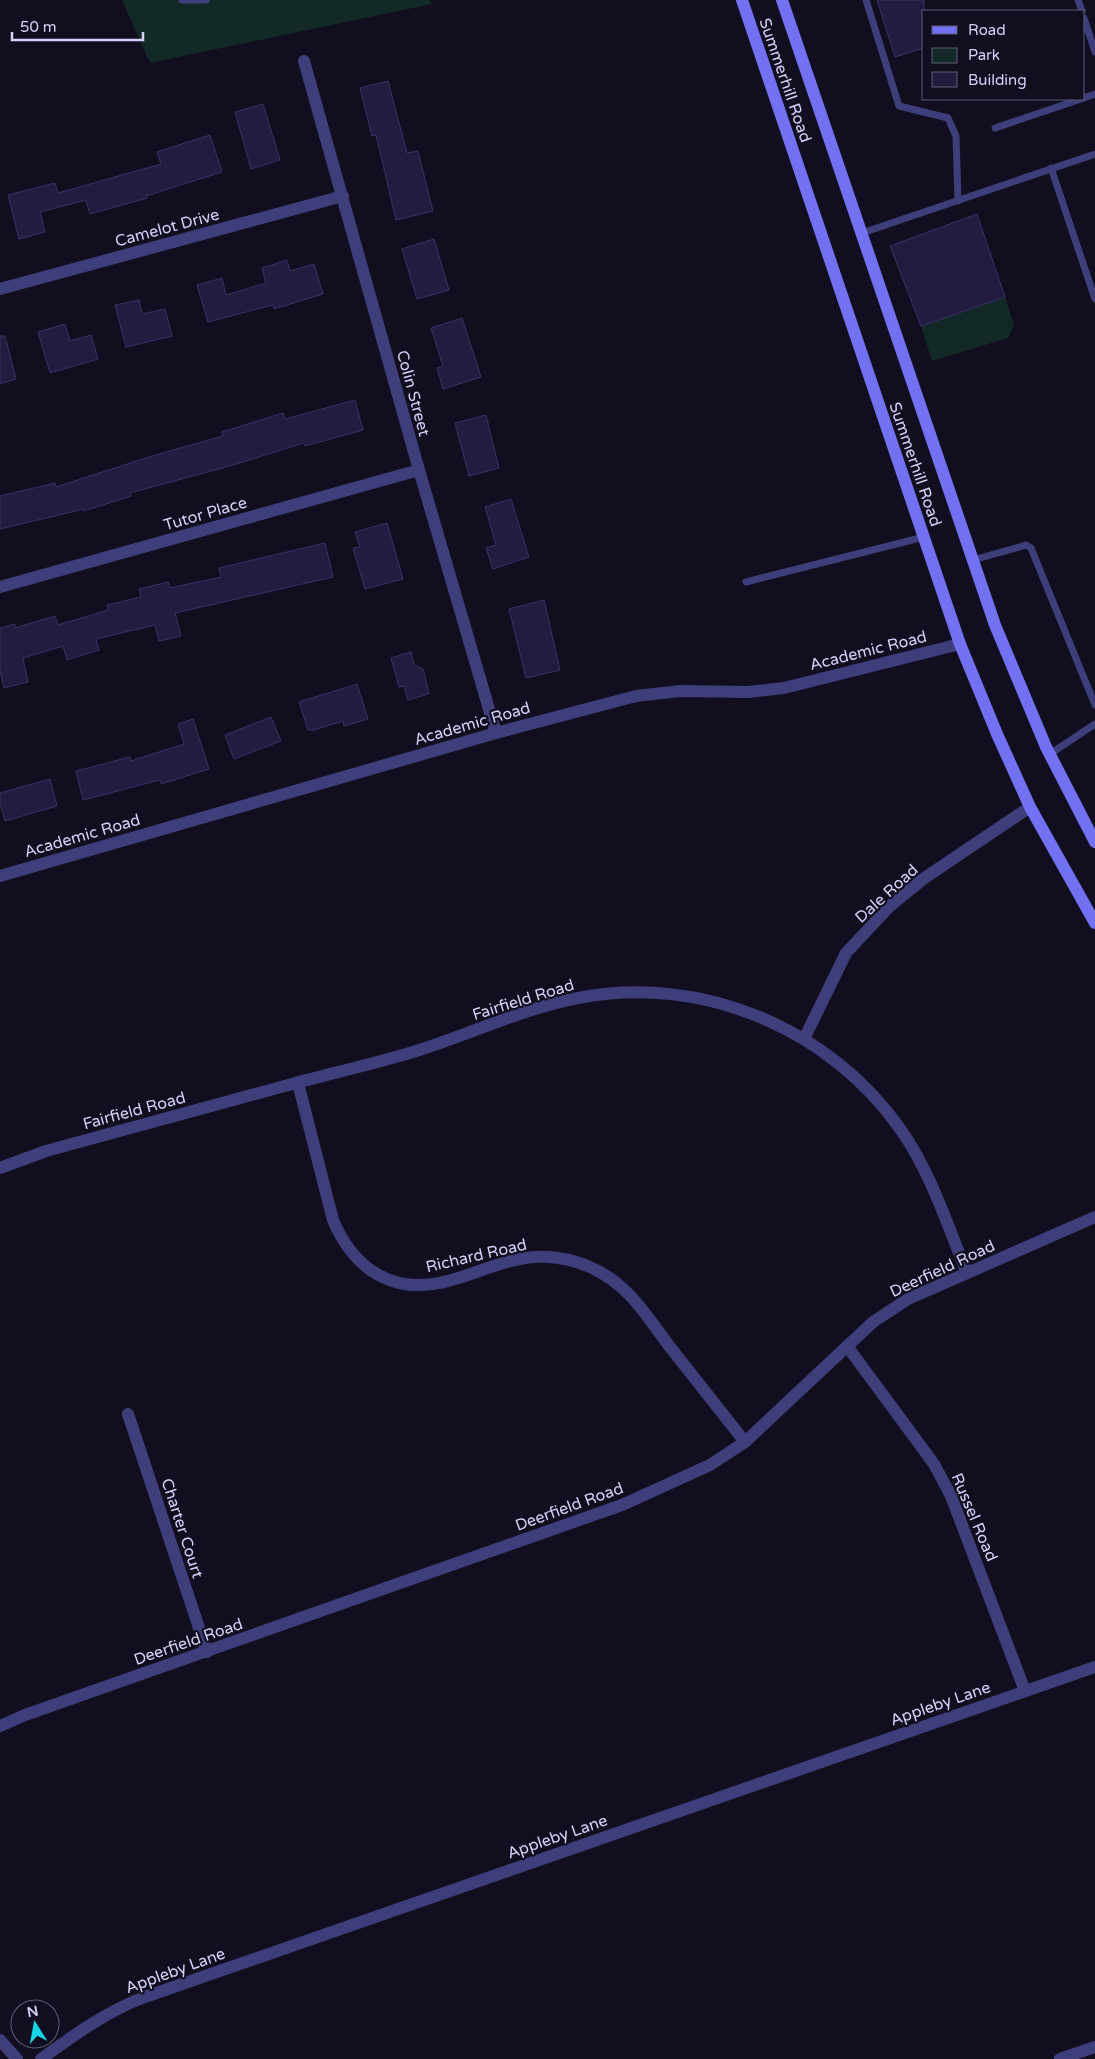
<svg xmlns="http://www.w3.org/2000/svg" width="1095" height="2059" font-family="'Varela Round',sans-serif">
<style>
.green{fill:#122927}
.building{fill:#221c3f;stroke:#3a3069}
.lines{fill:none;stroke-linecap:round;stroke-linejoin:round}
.lane{stroke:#3e3e7a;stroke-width:7}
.street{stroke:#3e3e7a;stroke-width:12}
.secondary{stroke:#7171f2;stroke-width:12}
.labels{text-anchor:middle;stroke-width:4.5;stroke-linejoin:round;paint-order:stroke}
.street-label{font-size:16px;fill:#d5d1fb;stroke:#110f1f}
</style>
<rect width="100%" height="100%" fill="#110f1f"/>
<path class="green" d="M122,0h308l2,4 -282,59z
M1005,297l9,28 -6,13 -76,23 -11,-35z"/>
<path class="building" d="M877,0h47v48l-29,9z
M388,81l19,72 11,-2 15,60 -37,9 -20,-85 -4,1 -12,-48z
M263,104l17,56 -29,9 -16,-57z
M210,135l12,37 -76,24 1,2 -57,16 -4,-14 -46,12 5,20 -26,7 -11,-44 47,-12 3,10 103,-29 -4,-12z
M977,214l28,83 -84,29 -31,-80z
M434,239l15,51 -32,9 -15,-50z
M287,260l3,11 24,-7 9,30 -49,15 -1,-4 -65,17 -11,-37 25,-7 4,17 40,-12 -4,-15z
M139,300l3,14 23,-5 7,27 -46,11 -11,-42z
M462,318l19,59 -38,12 -6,-21 6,-2 -12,-38z
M65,324l5,17 21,-6 7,24 -48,14 -12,-41z
M0,336h5l11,43 -16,5z
M355,400l8,30 -58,16 -1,-3 -71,22 -103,28 1,3 -47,15v-2l-84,20v-33l55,-13 1,4 96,-31 71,-20 -1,-4 61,-19 2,6z
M486,415l13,53 -30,8 -14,-53z
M511,499l18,58 -36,12 -7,-21 10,-3 -11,-38z
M387,523l16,56 -38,10 -12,-41 7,-1 -5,-15z
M325,543l8,34 -158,36 6,23 -22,5 -4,-16 -59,14 3,11 -32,10 -4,-14 -40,12 5,24 -24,6 -4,-18v-42l15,-4v4l40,-12 3,9 50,-15 -1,-5 34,-8 -2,-8 29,-7 2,6 51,-11 -2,-9z
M544,600l16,70 -34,8 -17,-69z
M411,652l3,13 9,4 6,25 -21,6 -4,-14 -5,1 -8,-29z
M357,684l11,35 -24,7 -1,-5 -29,9h-6l-9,-28z
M271,717l10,24 -47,18 -9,-24z
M193,719l16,50 -48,15 -1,-4 -77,20 -7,-29 54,-14 1,4 53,-17 -6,-20z
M50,779l7,27 -52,15 -5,-18v-10z"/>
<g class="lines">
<path class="lane" d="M182,0h24
M866,0l33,106 49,12 8,18 2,65
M1078,0l4,11
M1084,18l11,34
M1084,98l11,-4
M995,128l86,-29
M1051,168l44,131
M862,233l233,-79
M973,560l53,-15 5,3 64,157
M746,582l178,-45
M1050,754l45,-30"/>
<path class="street" d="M304,61l115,409 77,263
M0,289l343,-93
M0,587l419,-117
M0,876l496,-143 140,-37 44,-5 68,1 36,-4 176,-44
M804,1039l42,-86 44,-47 33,-27 107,-72
M298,1083l35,137c18,43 52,71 100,64 30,-4 58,-20 87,-25 24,-5 52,-1 74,10 36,17 53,48 76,78 25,32 50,63 75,95
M0,1168l46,-17c82,-23 164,-45 246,-67 41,-11 81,-20 121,-32 55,-17 108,-43 165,-54 123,-24 252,30 323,132 30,43 46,94 66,143
M847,1346l87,118 17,32 74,195
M128,1414l79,238
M0,1726l25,-11 597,-210 88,-40 35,-23 128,-120 35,-23 187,-82
M0,2040l17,19
M41,2059c32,-23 63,-46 101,-61l953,-331
M1060,2059l35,-12"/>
<path class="secondary" d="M742,0l218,644 37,90 33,73 65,116
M782,0l213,625 51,122 49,95"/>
</g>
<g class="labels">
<g class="street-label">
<text transform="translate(786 80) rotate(71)" y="6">Summerhill Road</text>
<text transform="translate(167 227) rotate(-15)" y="6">Camelot Drive</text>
<text transform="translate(414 393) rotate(75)" y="6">Colin Street</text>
<text transform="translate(916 464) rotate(71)" y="6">Summerhill Road</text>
<text transform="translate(205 513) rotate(-16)" y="6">Tutor Place</text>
<text transform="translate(868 650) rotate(-14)" y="6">Academic Road</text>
<text transform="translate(472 723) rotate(-16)" y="6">Academic Road</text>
<text transform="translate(82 835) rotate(-16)" y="6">Academic Road</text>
<text transform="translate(886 893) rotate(-42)" y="6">Dale Road</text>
<text transform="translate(523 999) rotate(-17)" y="6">Fairfield Road</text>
<text transform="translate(134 1110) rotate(-15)" y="6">Fairfield Road</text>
<text transform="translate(476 1255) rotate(-13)" y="6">Richard Road</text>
<text transform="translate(942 1268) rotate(-25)" y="6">Deerfield Road</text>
<text transform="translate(569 1506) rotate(-20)" y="6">Deerfield Road</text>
<text transform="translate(975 1517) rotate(67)" y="6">Russel Road</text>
<text transform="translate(183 1528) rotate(72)" y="6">Charter Court</text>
<text transform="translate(188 1641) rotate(-19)" y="6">Deerfield Road</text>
<text transform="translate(940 1703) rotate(-19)" y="6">Appleby Lane</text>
<text transform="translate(557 1836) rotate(-19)" y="6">Appleby Lane</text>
<text transform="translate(175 1970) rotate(-20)" y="6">Appleby Lane</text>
</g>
</g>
<rect x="922" y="10" width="162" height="90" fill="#110f1f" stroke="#5f5d77"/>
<rect x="932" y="26" width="25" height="8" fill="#7171f2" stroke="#5f5d77"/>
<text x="968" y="35" font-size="15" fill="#d5d1fb">Road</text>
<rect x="932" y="48" width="25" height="15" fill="#122927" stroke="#5f5d77"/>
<text x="968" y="60" font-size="15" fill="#d5d1fb">Park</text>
<rect x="932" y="72" width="25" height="15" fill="#221c3f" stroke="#5f5d77"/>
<text x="968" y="85" font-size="15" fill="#d5d1fb">Building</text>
<g transform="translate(35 2024) rotate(349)"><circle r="24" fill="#110f1f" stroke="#5f5d77"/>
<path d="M0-4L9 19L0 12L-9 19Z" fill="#14d5e4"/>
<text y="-8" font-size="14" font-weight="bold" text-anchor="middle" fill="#d5d1fb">N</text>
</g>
<path d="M12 32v8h131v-8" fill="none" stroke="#d5d1fb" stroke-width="2.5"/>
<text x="20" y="32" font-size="15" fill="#d5d1fb" stroke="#110f1f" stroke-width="4" paint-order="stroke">50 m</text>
</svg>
